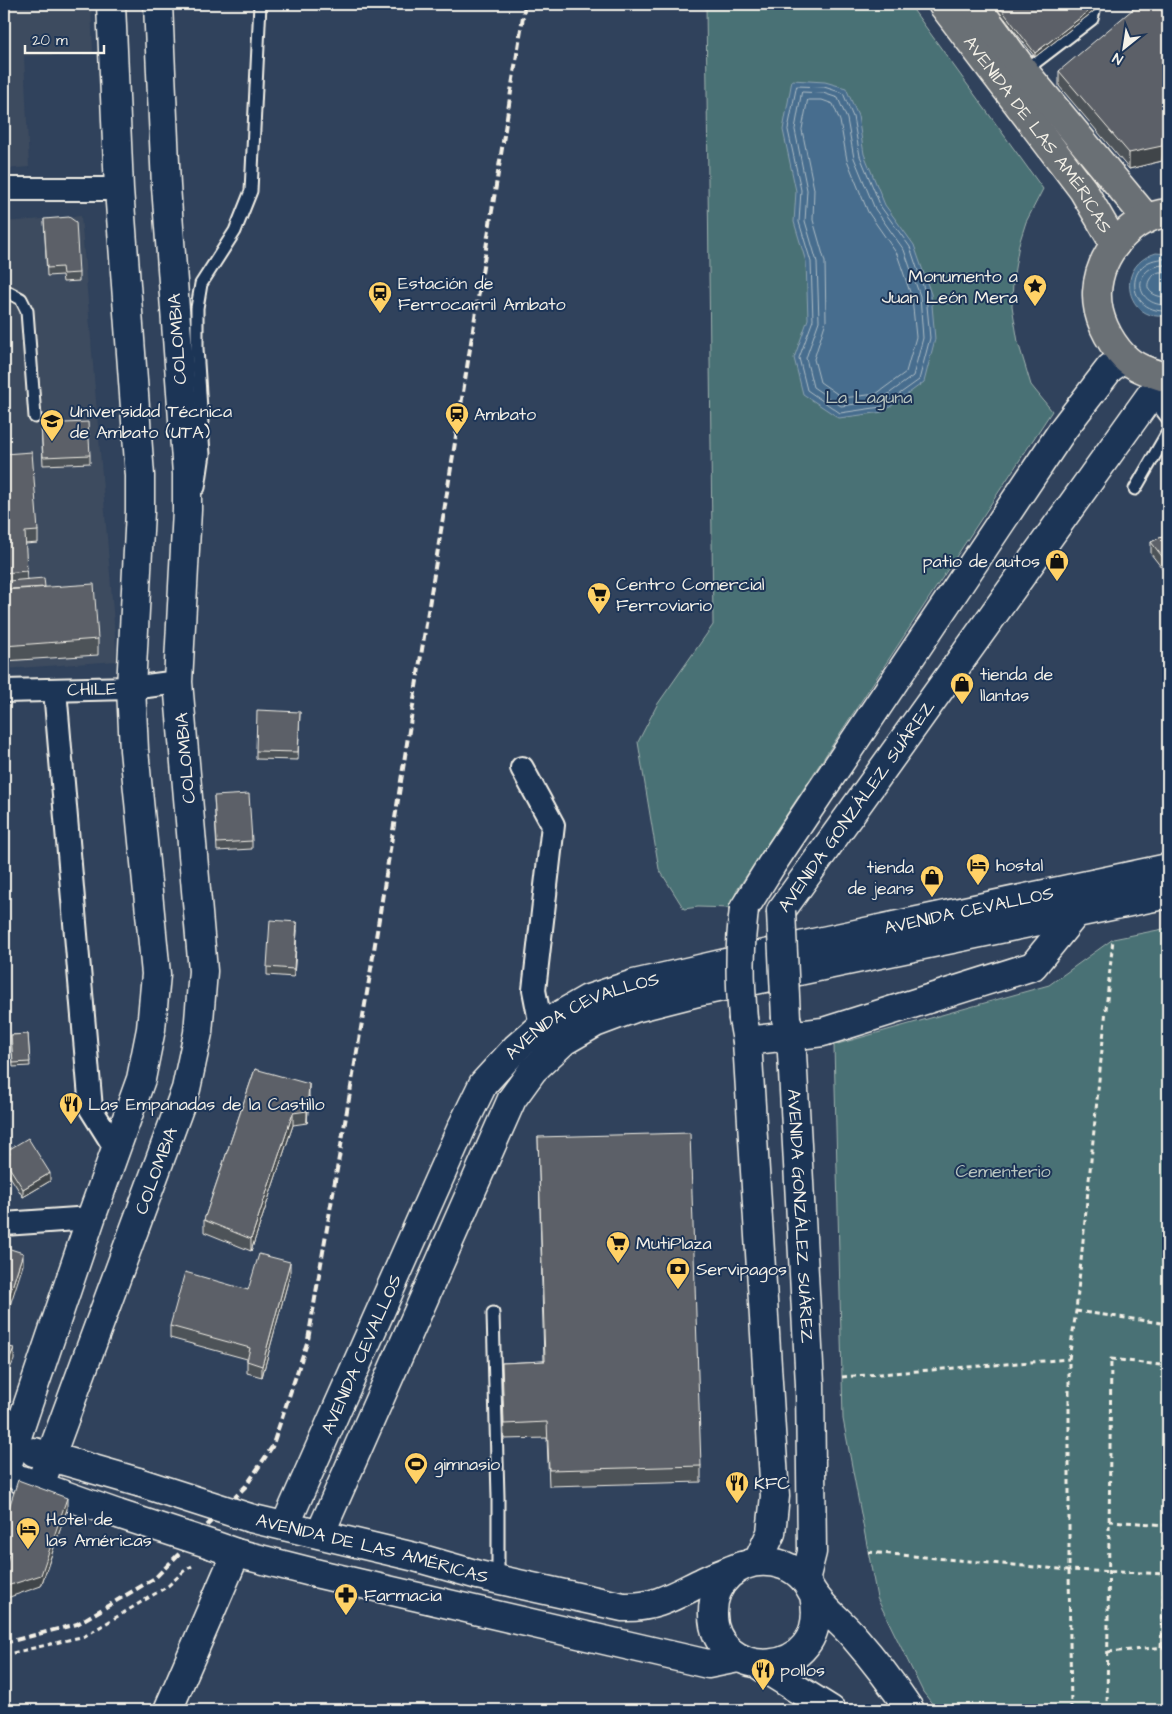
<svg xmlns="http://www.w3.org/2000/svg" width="1172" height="1714" font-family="'Architects Daughter',sans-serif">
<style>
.built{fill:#3d4b5f}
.green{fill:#4a7174;stroke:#9fb1ae}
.water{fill:#466d8e;stroke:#8ca2b2}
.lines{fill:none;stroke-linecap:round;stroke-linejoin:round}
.shore{stroke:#aebcc4;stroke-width:1}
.lane-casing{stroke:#f4f1e8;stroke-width:15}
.street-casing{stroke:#f4f1e8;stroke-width:26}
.secondary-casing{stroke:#f4f1e8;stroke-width:31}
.primary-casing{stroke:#f4f1e8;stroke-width:31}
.path{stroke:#f4f1e8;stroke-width:3;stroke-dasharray:5 4;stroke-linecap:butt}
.lane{stroke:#1d3557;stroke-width:11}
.street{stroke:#1d3557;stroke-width:22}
.secondary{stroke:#1d3557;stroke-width:28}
.primary{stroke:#6b6f75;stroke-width:28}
.rail{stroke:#f4f1e8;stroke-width:4;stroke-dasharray:8 4;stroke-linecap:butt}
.secondary-bridge-casing{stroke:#f4f1e8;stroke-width:31;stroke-linecap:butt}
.secondary-bridge{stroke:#1d3557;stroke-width:28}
.wall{fill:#4e5359;stroke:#f4f1e8}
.shaded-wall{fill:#404448;stroke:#f4f1e8}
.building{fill:#5b6167;stroke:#f4f1e8}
.labels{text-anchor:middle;stroke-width:4;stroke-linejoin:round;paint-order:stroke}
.street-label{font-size:18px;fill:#f4f1e8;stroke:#1d3557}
.poi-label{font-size:18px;fill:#f4f1e8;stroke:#1d3557;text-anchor:start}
.park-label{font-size:18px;fill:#b8c4bf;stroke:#1d3557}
</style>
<rect width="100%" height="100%" fill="#30425c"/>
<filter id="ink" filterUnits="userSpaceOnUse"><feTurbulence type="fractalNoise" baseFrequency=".02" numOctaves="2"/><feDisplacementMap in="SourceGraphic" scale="10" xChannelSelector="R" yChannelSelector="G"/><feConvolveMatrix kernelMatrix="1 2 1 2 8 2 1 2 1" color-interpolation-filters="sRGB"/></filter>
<g filter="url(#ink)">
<path class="built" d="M4,4h87l2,50 -69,2 5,111 -25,2z
M81,216l36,445 -113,8v-447z"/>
<path class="green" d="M706,4h203l134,185 -17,33 -7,22 -6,36 -1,26 6,36 13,43 21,26 -315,479 -7,18 -32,-1 -14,2 -25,-40 -21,-127 19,-37 56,-80z
M1168,928v782h-231l-14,-18 -46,-94 -34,-179 -9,-374 215,-60 64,-46z"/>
<path class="water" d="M792,80l33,2 21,6 12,28 6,38 21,51 29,40 17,49 4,45 -11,43 -41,30 -44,6 -36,-24 -9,-36 14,-39 -2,-57 -12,-40 2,-31 -13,-61z
M1156,253l12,1v61c-39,10 -57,-48 -12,-62z"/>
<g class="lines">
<path class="shore" d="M797,86l27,1 19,6 10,24 7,39 21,51 29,40 16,48 4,43 -11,42 -38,27 -41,6 -33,-23 -8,-32 14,-38 -2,-58 -12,-40 2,-32 -13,-60z
M802,92l21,1 15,5 9,21 7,39 21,51 29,41 16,46 3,42 -10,38 -34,25 -38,5 -28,-19 -7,-29 13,-37 -2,-59 -12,-41 2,-31 -12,-60z
M808,100h14l11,4 7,17 7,39 21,52 29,42 15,44 4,39 -10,35 -30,22 -33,4 -23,-16 -6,-23 12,-38 -1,-59 -12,-42 1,-31 -12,-59z
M1168,259c-45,-4 -44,55 0,52
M1168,265c-37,-2 -36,42 0,40
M1168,272h-9l-6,3c-13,14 1,23 15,22"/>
<g class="lane-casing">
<path id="lane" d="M1024,71l68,-52 2,-8
M4,290l17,9 6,12 8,106
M1150,396l18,23
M199,488l5,-34 -7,-106v-40l4,-24 34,-53 16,-40 9,-187
M1135,489l33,-57
M493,1313l5,184v82"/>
</g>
<g class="street-casing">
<g id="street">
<path d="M4,189h115"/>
<path d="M55,690l36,419 25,40"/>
<path id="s1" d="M4,691l127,-3 47,-6"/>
<path d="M522,768l31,57 -19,165 7,36"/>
<path d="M4,1224l87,-6"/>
</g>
</g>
<g class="secondary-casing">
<g id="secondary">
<path d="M744,909l28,-45 292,-436 46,-60 15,-10"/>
<path id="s2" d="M781,911l369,-515 18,-17"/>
<path id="s3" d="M786,1018l5,17 19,349 2,168 -7,28"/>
<path d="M743,1019l4,22 28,455 -4,37 -13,28"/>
<path d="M747,1041l76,-9 210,-66 43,-53"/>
<path d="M34,1452l104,30"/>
<path d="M4,1475l87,-257 50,-139 10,-50 5,-55 -22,-224 -3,-62 9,-177v-35l-21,-287 -8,-185"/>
<path d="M22,1480l96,34"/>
<path id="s4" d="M40,1485l146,-396 12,-56 5,-62 -25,-289 9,-172v-36l-21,-288 -8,-182"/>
<path id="s5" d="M250,1518l165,39 63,18 145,32c34,1 52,-12 81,-26 12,-6 25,-10 37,-15"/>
<path id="s6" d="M285,1526l177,-399 21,-43 33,-36 25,-22 47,-27 46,-15 184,-42 350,-74"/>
<path d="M320,1534l192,-435 21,-29 31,-29 31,-18 40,-15 63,-16 470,-98"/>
<path d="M213,1545l23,8 83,21 389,90 30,-6"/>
<path d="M814,1595c18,89 -103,88 -101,17 0,-14 5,-27 16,-37 24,-22 65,-16 81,13 10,19 31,33 45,50 20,23 38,47 55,72"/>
<path d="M759,1665l72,45"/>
<path d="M168,1710l68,-157"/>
</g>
</g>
<g class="primary-casing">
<g id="primary">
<path id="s7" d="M942,4l141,186 32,55"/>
<path d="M975,4l49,67 123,148"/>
<path d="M1168,213c-38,4 -69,41 -71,79 -1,24 11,48 27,65 12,12 29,16 44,21"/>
</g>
</g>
<path class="path" d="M1076,1311l92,13
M842,1377l227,-18
M1109,1521l59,4
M868,1552l201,18 99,4
M1161,1647l6,-122
M1108,1652l60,-5
M4,1655l81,-19 83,-50 16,-15 8,-5
M1071,1710l-2,-140v-211l7,-48 37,-372
M1107,1710l4,-351 57,7"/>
<use href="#lane" class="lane"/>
<use href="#street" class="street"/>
<use href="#secondary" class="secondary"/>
<use href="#primary" class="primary"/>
<path class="rail" d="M4,1643l73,-19 78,-46 91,-92 26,-39 36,-107 62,-365 155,-971"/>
<g class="secondary-bridge-casing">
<path id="secondary-bridge" d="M781,911l5,107
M743,1019c-3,-39 -4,-71 1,-110
M138,1482l112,36
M118,1514l95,31"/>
</g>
<use href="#secondary-bridge" class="secondary-bridge"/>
</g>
<path class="wall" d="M1103,4l-68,53 -37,-47v-5z
M1059,71l107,47 -4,43 -33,8 -70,-83z
M44,219l35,54v8l-16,1 -1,-7 -15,1z
M41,424l49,31v8l-47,2z
M4,454l34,77v12l-13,1 2,36 18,7 53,52v16l-94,6v-71l5,-1 -1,-4h-4z
M1168,534v42l-17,-22v-12z
M300,712l-2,48 -42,-1v-8z
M214,796l38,45v8l-35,2z
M297,930l-3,47 -27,-2v-8z
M28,1034l2,32 -17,1 -2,-32z
M255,1069l54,27 -2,27 -14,2 -42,126 -47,-19v-12z
M538,1137l163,329v16l-152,4 -2,-48 -43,1 -2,-76 42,-2z
M8,1150l42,31 -27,16 -19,-30v-8l4,-3z
M290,1274l-28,103 -15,-4v-14l-77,-21v-12l78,-36z
M67,1509l-26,77 -37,-20v-43z"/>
<path class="shaded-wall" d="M1098,4h5l-68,53v-4z
M1168,101v15l-2,2 -4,43 -33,8v-16z
M297,922v8l-3,47v-8z
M309,1084v12l-2,27v-12z
M293,1113v12l-42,126v-12z
M50,1173v8l-27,16v-8z
M23,1253v12l-19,59v-12z
M290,1262v12l-28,103v-11z
M14,1348v12l-10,22v-11z
M67,1498v11l-26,77 -37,13v-12z"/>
<path class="building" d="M1000,4h98l-63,49 -37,-48z
M1139,4h17l12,14v83l-2,1 -4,44 -33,7 -70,-82z
M69,217l7,5 3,51 -16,1 -1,-7 -15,1 -3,-49z
M88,422l2,33 -47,2 -2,-33z
M32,452l6,79 -13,1 2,39 -23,2v-119z
M1168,534v30l-17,-22z
M44,578l1,9 -36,2 -1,-8z
M94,584l4,55 -94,7v-56z
M257,710l43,2 -2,40 -42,-1z
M249,794l3,47 -35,2 -3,-47z
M270,920l27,2 -3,47 -27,-2z
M28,1034l2,28 -17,1 -2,-28z
M255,1069l54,15 -2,27 -14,2 -42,126 -47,-19z
M690,1133l11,333 -152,4 -2,-48 -43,2 -2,-61 43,-2 -7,-224z
M28,1138l22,35 -27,16 -19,-30 6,-5 -2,-4z
M4,1247l19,6 -19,59z
M259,1254l31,8 -28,104 -15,-5 3,-13 -80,-22 15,-54 63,18z
M4,1346l10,2 -10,23z
M18,1480l49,18 -26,77 -37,12v-16l5,-16 -5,-1v-31z"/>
</g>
<defs>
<g id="sight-pin" transform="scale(1.25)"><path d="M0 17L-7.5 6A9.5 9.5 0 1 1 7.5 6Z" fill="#ffd166" stroke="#1d3557"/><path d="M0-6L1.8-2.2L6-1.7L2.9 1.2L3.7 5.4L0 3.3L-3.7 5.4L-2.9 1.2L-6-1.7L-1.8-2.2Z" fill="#111"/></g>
<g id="station-pin" transform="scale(1.25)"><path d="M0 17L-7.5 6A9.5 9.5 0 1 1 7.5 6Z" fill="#ffd166" stroke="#1d3557"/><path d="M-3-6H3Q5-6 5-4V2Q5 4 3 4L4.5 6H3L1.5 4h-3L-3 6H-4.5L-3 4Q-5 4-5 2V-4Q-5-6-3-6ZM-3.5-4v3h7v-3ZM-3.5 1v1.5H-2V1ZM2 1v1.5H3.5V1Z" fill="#111"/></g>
<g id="university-pin" transform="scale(1.25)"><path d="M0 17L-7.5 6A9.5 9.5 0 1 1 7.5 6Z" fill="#ffd166" stroke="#1d3557"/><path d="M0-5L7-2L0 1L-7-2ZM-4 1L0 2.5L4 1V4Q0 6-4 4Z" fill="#111"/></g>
<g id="shop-pin" transform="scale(1.25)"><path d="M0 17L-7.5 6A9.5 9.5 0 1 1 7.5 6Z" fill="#ffd166" stroke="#1d3557"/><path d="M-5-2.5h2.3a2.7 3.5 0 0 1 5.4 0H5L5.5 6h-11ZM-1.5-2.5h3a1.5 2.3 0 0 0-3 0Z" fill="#111"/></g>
<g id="supermarket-pin" transform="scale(1.25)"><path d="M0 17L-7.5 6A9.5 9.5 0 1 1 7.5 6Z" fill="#ffd166" stroke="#1d3557"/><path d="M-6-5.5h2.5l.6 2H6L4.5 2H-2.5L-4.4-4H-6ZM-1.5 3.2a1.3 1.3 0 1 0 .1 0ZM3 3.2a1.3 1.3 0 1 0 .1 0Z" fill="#111"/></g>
<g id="hotel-pin" transform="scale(1.25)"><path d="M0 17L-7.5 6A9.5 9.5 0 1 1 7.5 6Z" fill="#ffd166" stroke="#1d3557"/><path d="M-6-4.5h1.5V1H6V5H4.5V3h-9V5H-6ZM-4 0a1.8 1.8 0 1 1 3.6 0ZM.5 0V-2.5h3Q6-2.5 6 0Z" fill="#111"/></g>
<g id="restaurant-pin" transform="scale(1.25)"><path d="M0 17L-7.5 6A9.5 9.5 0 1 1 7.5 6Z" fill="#ffd166" stroke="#1d3557"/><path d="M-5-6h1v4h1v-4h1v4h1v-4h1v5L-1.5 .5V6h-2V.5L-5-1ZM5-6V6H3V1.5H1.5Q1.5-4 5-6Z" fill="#111"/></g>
<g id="bank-pin" transform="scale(1.25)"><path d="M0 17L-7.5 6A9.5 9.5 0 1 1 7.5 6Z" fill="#ffd166" stroke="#1d3557"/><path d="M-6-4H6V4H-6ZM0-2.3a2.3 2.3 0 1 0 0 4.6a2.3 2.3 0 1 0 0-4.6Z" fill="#111"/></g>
<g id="stadium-pin" transform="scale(1.25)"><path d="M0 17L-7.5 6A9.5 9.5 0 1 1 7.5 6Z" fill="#ffd166" stroke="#1d3557"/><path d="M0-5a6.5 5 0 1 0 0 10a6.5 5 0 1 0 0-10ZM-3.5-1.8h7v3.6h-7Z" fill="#111"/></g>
<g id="pharmacy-pin" transform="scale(1.25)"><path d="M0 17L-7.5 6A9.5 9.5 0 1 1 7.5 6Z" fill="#ffd166" stroke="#1d3557"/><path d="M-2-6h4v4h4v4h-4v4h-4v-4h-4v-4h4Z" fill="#111"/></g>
</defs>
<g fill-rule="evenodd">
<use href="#sight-pin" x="1035" y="286"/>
<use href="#station-pin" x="380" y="293"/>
<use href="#station-pin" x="457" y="414"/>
<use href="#university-pin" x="52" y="421"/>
<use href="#shop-pin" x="1057" y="561"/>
<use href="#supermarket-pin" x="599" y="594"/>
<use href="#shop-pin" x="962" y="684"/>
<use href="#hotel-pin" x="978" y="865"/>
<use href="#shop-pin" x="932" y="877"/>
<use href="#restaurant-pin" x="71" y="1104"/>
<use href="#supermarket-pin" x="618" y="1243"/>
<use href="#bank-pin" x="678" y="1269"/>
<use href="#stadium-pin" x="416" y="1464"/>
<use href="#restaurant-pin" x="737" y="1483"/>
<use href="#hotel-pin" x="28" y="1529"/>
<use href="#pharmacy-pin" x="346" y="1595"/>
<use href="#restaurant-pin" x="763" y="1670"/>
</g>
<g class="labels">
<g class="street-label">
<text dy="6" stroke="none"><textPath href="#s7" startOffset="162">AVENIDA DE LAS AMÉRICAS</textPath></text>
<text transform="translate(177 339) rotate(-94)" y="6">COLOMBIA</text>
<text dy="6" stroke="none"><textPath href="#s1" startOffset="88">CHILE</textPath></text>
<text transform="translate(185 758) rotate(-95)" y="6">COLOMBIA</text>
<text dy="6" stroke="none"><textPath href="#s2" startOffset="129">AVENIDA GONZÁLEZ SUÁREZ</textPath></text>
<text dy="6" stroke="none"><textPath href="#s6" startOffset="1012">AVENIDA CEVALLOS</textPath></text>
<text dy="6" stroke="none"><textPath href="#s6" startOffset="608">AVENIDA CEVALLOS</textPath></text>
<text dy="6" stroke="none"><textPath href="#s4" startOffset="335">COLOMBIA</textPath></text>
<text dy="6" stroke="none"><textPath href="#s3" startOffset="199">AVENIDA GONZÁLEZ SUÁREZ</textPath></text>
<text dy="6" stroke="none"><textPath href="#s6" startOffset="188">AVENIDA CEVALLOS</textPath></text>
<text dy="6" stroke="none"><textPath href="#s5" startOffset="126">AVENIDA DE LAS AMÉRICAS</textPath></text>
</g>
<g class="poi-label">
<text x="1018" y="282" text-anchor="end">Monumento a<tspan x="1018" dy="21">Juan León Mera</tspan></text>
<text x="398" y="289">Estación de<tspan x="398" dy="21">Ferrocarril Ambato</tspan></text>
<text x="70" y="417">Universidad Técnica<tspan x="70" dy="21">de Ambato (UTA)</tspan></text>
<text x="474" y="420">Ambato</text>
<text x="1040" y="567" text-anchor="end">patio de autos</text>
<text x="616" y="590">Centro Comercial<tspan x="616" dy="21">Ferroviario</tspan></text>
<text x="980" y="680">tienda de<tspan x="980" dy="21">llantas</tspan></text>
<text x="996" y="871">hostal</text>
<text x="914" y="873" text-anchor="end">tienda<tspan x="914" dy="21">de jeans</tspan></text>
<text x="88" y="1110">Las Empanadas de la Castillo</text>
<text x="636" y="1249">MutiPlaza</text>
<text x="696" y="1275">Servipagos</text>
<text x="434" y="1470">gimnasio</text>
<text x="754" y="1489">KFC</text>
<text x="46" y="1525">Hotel de<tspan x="46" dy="21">las Américas</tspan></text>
<text x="364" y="1601">Farmacia</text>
<text x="780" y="1676">pollos</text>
</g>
<g class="park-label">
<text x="869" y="403">La Laguna</text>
<text x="1003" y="1177">Cementerio</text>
</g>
</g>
<rect width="1172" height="1714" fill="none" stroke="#1d3557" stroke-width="20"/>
<rect x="10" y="10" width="1152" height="1694" fill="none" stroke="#f4f1e8" stroke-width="2" filter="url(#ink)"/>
<g transform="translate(1124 48) rotate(210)" stroke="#1d3557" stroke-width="4" paint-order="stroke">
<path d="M0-4L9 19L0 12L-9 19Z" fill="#f4f1e8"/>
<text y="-8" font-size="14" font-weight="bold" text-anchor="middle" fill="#f4f1e8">N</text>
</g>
<path d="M25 45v8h79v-8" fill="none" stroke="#f4f1e8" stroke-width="2.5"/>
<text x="32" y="45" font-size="15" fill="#f4f1e8" stroke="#1d3557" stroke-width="4" paint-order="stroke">20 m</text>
</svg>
